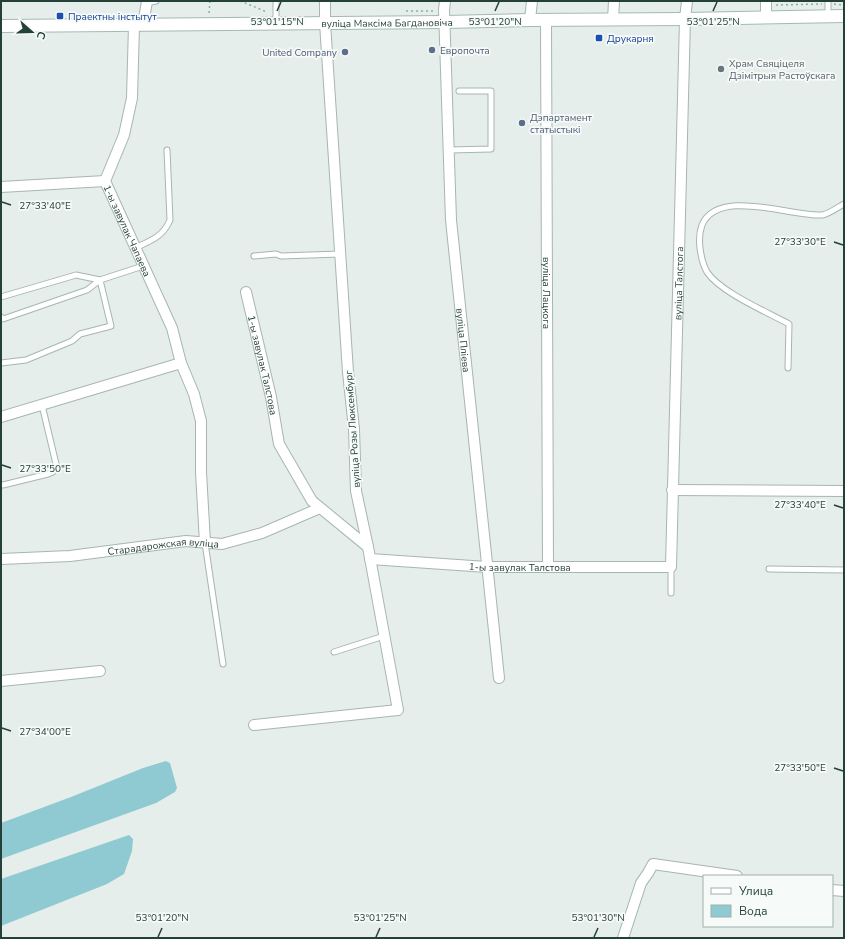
<svg xmlns="http://www.w3.org/2000/svg" width="845" height="939" font-family="'Nunito Sans',sans-serif">
<style>
.water{fill:#8fcad2}
.lines{fill:none;stroke-linecap:round;stroke-linejoin:round}
.service-casing{stroke:#a7b6b1;stroke-width:7}
.minor-casing{stroke:#a7b6b1;stroke-width:12}
.secondary-casing{stroke:#a4bab1;stroke-width:14}
.path{stroke:#86b1a2;stroke-width:1.5;stroke-dasharray:2 3;stroke-linecap:butt}
.service{stroke:#fff;stroke-width:5}
.minor{stroke:#fff;stroke-width:10}
.secondary{stroke:#fff;stroke-width:12}
.ticks{fill:none;stroke:#244038;stroke-width:1.5}
.transit-dot{fill:#1a4fb4;stroke:#f6faf8;stroke-width:1.5}
.service-dot{fill:#5c6f8a;stroke:#f6faf8;stroke-width:1.5}
.worship-dot{fill:#6b7280;stroke:#f6faf8;stroke-width:1.5}
.labels{text-anchor:middle;stroke-width:3.5;stroke-linejoin:round;paint-order:stroke}
.transit-label{font-size:10px;fill:#164399;stroke:#f6faf8;text-anchor:start}
.street-label{font-size:10px;fill:#244038;stroke:#f6faf8}
.service-label{font-size:10px;fill:#4e5e75;stroke:#f6faf8;text-anchor:start}
.worship-label{font-size:10px;fill:#5b616d;stroke:#f6faf8;text-anchor:start}
.ticks-label{font-size:10px;text-anchor:middle;fill:#244038;stroke:#f6faf8;stroke-width:3.5;stroke-linejoin:round;paint-order:stroke}
</style>
<rect width="100%" height="100%" fill="#e5eeea"/>
<path class="water" d="M166,761l4,2 7,25 -2,4 -19,11 -155,56v-36l70,-26 72,-29z
M129,835l4,4 -1,12 -8,23 -17,10 -106,42v-47z"/>
<g class="lines">
<g class="service-casing">
<path id="service" d="M146,3l10,-2
M828,15v-14
M276,24v-23
M449,150l42,-1v-58h-32
M135,248c15,-7 28,-11 35,-28l-3,-70
M254,256l22,-2 5,2 59,-2
M1,297l75,-22 24,5 43,-14
M1,317l2,2 84,-29 13,-10 11,46 -31,8 -8,7 -46,19 -25,3
M788,368l1,-44c-22,-12 -69,-32 -82,-52 -4,-7 -6,-16 -7,-24 -1,-8 -1,-15 2,-23 16,-38 90,-8 120,-10 7,-1 16,-8 22,-11
M3,485l45,-11 5,-2 3,-8 -14,-59
M205,543l18,121
M671,567v26
M769,569l75,1
M334,652l50,-16"/>
</g>
<g class="minor-casing">
<g id="minor">
<path id="s1" d="M445,1l-1,9 7,210 48,458"/>
<path d="M766,1v17"/>
<path d="M530,20l2,-19"/>
<path id="s2" d="M546,20l2,547"/>
<path d="M613,20l1,-19"/>
<path id="s3" d="M134,25l-2,73 -8,37 -19,46 67,147 9,35 13,31 7,27v51l4,71"/>
<path d="M143,25l4,-24"/>
<path d="M1,187l104,-6"/>
<path id="s4" d="M246,292l25,105 8,47 33,57 56,46"/>
<path d="M1,417l180,-54"/>
<path d="M672,490l172,1"/>
<path id="s5" d="M1,559l69,-3 116,-15 36,3 40,-11 58,-25"/>
<path id="s6" d="M370,559l117,8h184l14,-548 2,-18"/>
<path d="M1,681l99,-10"/>
<path d="M254,725l144,-15 -30,-163 -12,-56 -2,-62 -6,-57 -23,-349v-22"/>
<path d="M832,890l12,1"/>
<path d="M623,938l18,-55 7,-10 5,-9 84,12"/>
</g>
</g>
<g class="secondary-casing">
<g id="secondary">
<path id="s7" d="M1,26l444,-4 85,-2 155,-1 159,-3"/>
</g>
</g>
<path class="path" d="M240,1l27,11
M834,4l8,1
M776,5l46,-1
M406,11h28
M209,13l1,-12"/>
<use href="#service" class="service"/>
<use href="#minor" class="minor"/>
<use href="#secondary" class="secondary"/>
</g>
<path class="ticks" d="M277,11l4,-9M495,11l4,-9M713,11l4,-9M2,202l9,3M834,242l9,3M2,465l9,3M834,505l9,3M2,728l9,3M834,768l9,3M158,937l4,-9M376,937l4,-9M594,937l4,-9"/>
<g class="transit-dot">
<rect x="56" y="12" width="8" height="8" rx="2"/>
<rect x="595" y="34" width="8" height="8" rx="2"/>
</g>
<g class="service-dot">
<circle cx="432" cy="50" r="4"/>
<circle cx="345" cy="52" r="4"/>
<circle cx="522" cy="123" r="4"/>
</g>
<circle class="worship-dot" cx="721" cy="69" r="4"/>
<g class="labels">
<g class="transit-label">
<text x="68" y="20">Праектны інстытут</text>
<text x="607" y="42">Друкарня</text>
</g>
<g class="street-label">
<text dy="4" stroke="none"><textPath href="#s7" startOffset="386">вуліца Максіма Багдановіча</textPath></text>
<text dy="4" stroke="none"><textPath href="#s3" startOffset="215">1-ы завулак Чапаева</textPath></text>
<text dy="4" stroke="none"><textPath href="#s6" startOffset="585">вуліца Талстога</textPath></text>
<text dy="4" stroke="none"><textPath href="#s2" startOffset="273">вуліца Лацкога</textPath></text>
<text dy="4" stroke="none"><textPath href="#s1" startOffset="340">вуліца Пліева</textPath></text>
<text dy="4" stroke="none"><textPath href="#s4" startOffset="75">1-ы завулак Талстова</textPath></text>
<text transform="translate(352 429) rotate(-94)" y="4">вуліца Розы Люксембург</text>
<text dy="4" stroke="none"><textPath href="#s5" startOffset="163">Старадарожская вуліца</textPath></text>
<text dy="4" stroke="none"><textPath href="#s6" startOffset="150">1-ы завулак Талстова</textPath></text>
</g>
<g class="service-label">
<text x="440" y="54">Европочта</text>
<text x="337" y="56" text-anchor="end">United Company</text>
<text x="530" y="121">Дэпартамент<tspan x="530" dy="12">статыстыкі</tspan></text>
</g>
<g class="worship-label">
<text x="729" y="67">Храм Свяціцеля<tspan x="729" dy="12">Дзімітрыя Растоўскага</tspan></text>
</g>
</g>
<g class="ticks-label">
<text x="277" y="25">53°01'15"N</text>
<text x="495" y="25">53°01'20"N</text>
<text x="713" y="25">53°01'25"N</text>
<text x="45" y="209">27°33'40"E</text>
<text x="800" y="245">27°33'30"E</text>
<text x="45" y="472">27°33'50"E</text>
<text x="800" y="508">27°33'40"E</text>
<text x="45" y="735">27°34'00"E</text>
<text x="800" y="771">27°33'50"E</text>
<text x="162" y="921">53°01'20"N</text>
<text x="380" y="921">53°01'25"N</text>
<text x="598" y="921">53°01'30"N</text>
</g>
<rect width="845" height="939" fill="none" stroke="#244038" stroke-width="4"/>
<rect x="703" y="875" width="130" height="52" fill="#f6faf8" stroke="#a2b0ab"/>
<rect x="711" y="888" width="20" height="6" fill="#ffffff" stroke="#a2b0ab"/>
<text x="739" y="895" font-size="12" fill="#244038">Улица</text>
<rect x="711" y="905" width="20" height="12" fill="#8fcad2" stroke="#a2b0ab"/>
<text x="739" y="915" font-size="12" fill="#244038">Вода</text>
<g transform="translate(32 32) rotate(110)" stroke="#f6faf8" stroke-width="3" paint-order="stroke">
<path d="M0-3L7 15L0 10L-7 15Z" fill="#244038"/>
<text y="-6" font-size="11" font-weight="bold" text-anchor="middle" fill="#244038">С</text>
</g>
</svg>
